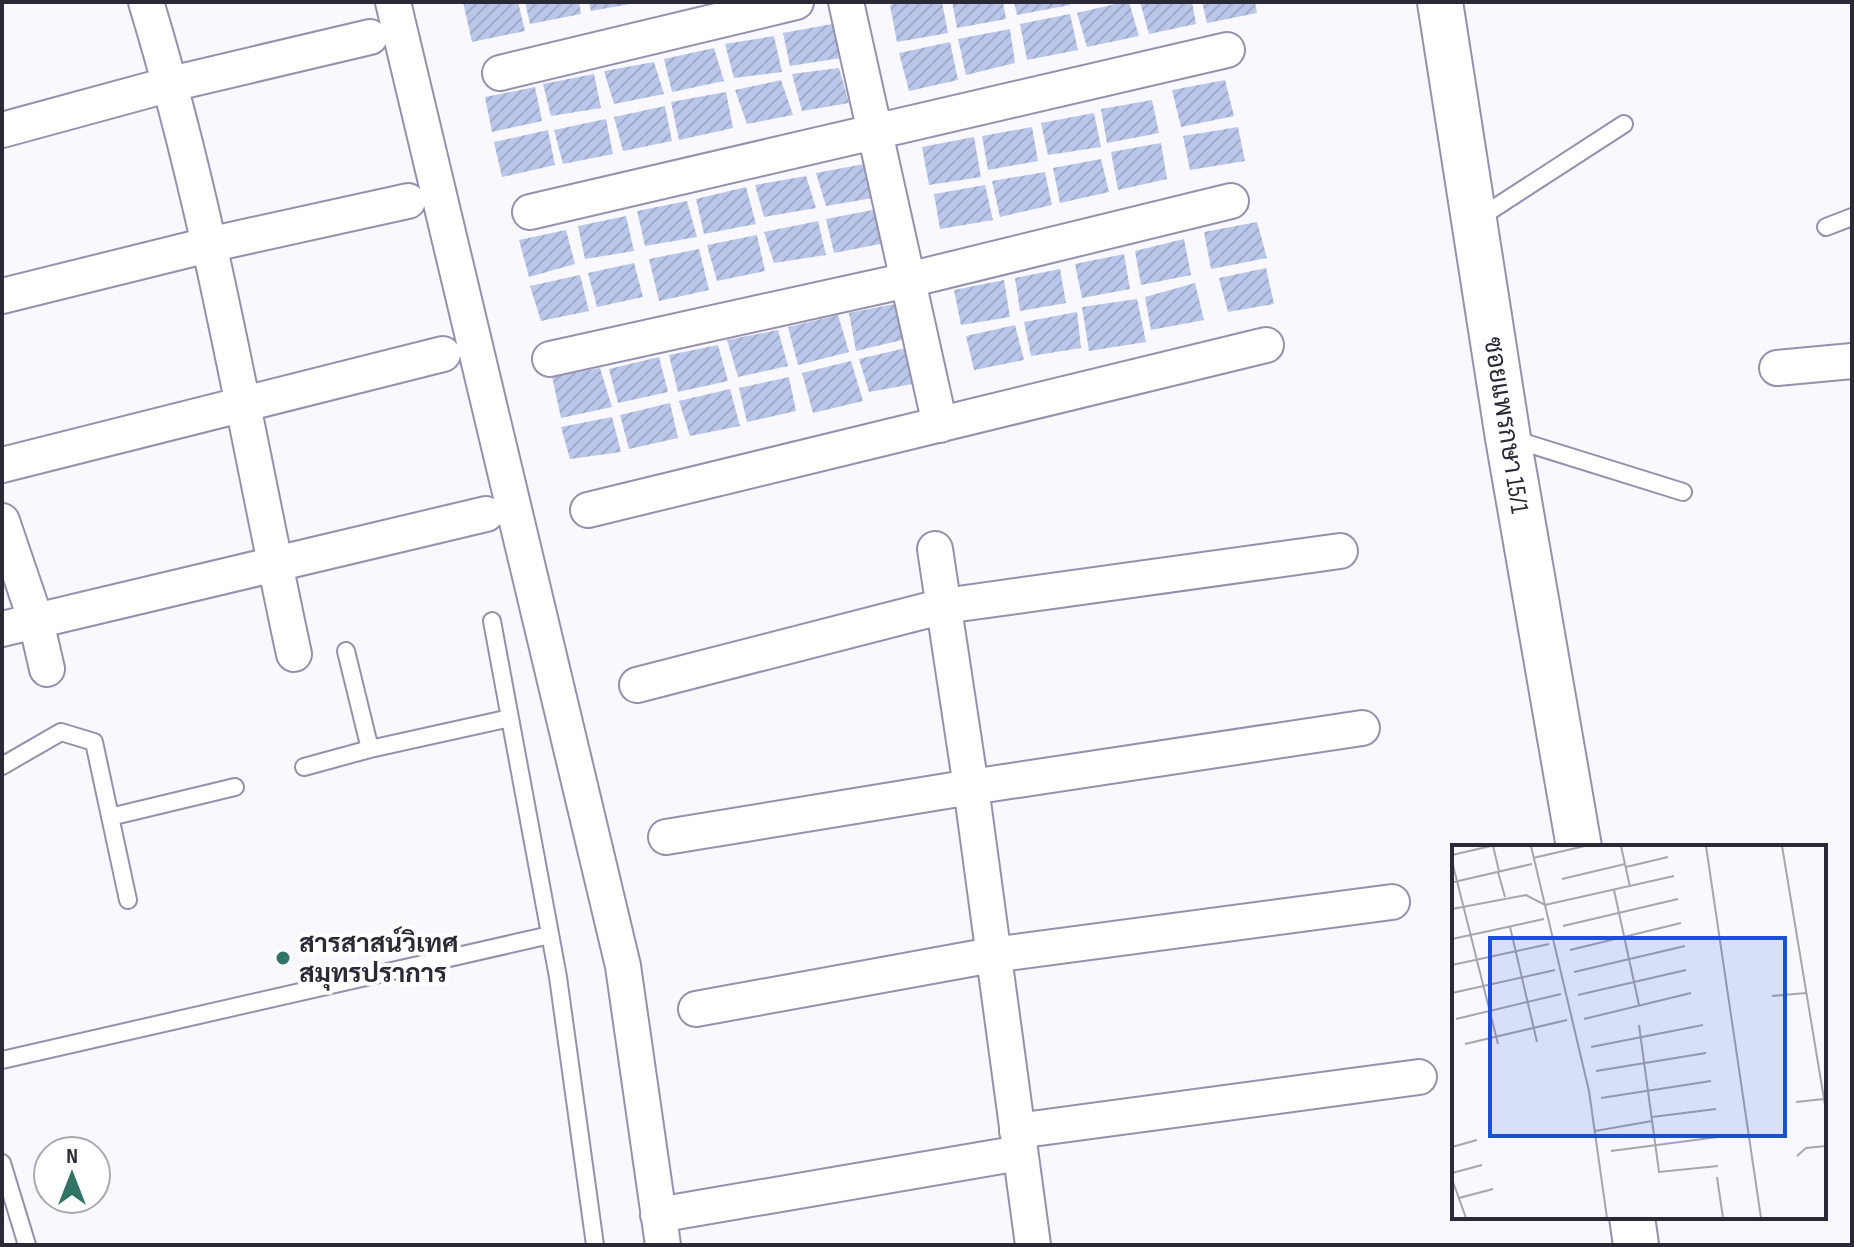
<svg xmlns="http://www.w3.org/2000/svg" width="1854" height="1247" font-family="'Sofia Sans Condensed',Sarabun,sans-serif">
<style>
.building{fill:url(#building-hatch)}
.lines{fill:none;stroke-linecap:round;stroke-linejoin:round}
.lane-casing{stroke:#9591ad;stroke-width:20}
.street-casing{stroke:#9591ad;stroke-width:38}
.secondary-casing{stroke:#9591ad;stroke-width:48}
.lane{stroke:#fff;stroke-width:16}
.street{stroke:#fff;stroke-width:34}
.secondary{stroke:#fff;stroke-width:44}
.poi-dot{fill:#317466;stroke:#fff;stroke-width:3}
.labels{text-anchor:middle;stroke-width:8;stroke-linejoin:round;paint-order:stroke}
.street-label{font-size:26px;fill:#2b2935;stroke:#fff}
.poi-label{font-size:26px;font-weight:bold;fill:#2b2935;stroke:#fff;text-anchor:start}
.inset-road{fill:none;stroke:#a7a5ae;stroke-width:2}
.view{fill:#1d4ed8;fill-opacity:0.15;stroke:#1d4ed8;stroke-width:4}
.inset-edge{fill:none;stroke:#2b2935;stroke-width:4}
</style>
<defs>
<pattern id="building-hatch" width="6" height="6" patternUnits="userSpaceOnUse" patternTransform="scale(2)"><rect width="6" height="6" fill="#bac7ea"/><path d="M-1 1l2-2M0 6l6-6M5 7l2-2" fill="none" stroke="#a0abc9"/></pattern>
</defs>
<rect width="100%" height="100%" fill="#f9f8fe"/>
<path class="building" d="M463,2h55l7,29 -53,11z
M525,2h54l2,12 -51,10z
M589,2h41v2l-39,7z
M902,2h40l6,31 -51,9 -7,-37z
M952,2h51l3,17 -49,9z
M1014,2h55l1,3 -53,10z
M1124,2h5l10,34 -52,11 -10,-34z
M1140,2h52l4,22 -47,10z
M1202,2h53l2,11 -50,10z
M1070,14l8,36 -51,10 -7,-36z
M832,24l9,34 -51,8 -7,-33z
M1010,29l5,34 -49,12 -8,-36z
M774,36l8,36 -48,6 -9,-34z
M950,42l8,38 -49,11 -10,-38z
M714,48l10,33 -52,11 -8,-33z
M654,62l10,32 -50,10 -10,-33z
M839,68l10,35 -47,8 -10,-37z
M594,74l7,34 -50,8 -8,-32z
M781,80l12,35 -46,9 -12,-34z
M1225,80l9,36 -53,11 -9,-37z
M535,87l7,34 -50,11 -7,-35z
M726,92l7,36 -54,12 -8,-38z
M1152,100l7,33 -52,10 -6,-34z
M665,106l7,35 -49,10 -9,-34z
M1094,113l7,34 -53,8 -7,-32z
M606,119l7,35 -50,10 -9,-34z
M1032,127l6,34 -50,9 -6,-34z
M1238,127l7,34 -55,9 -7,-34z
M548,130l7,35 -53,12 -8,-35z
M974,137l7,40 -52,8 -7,-38z
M1161,143l6,36 -49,11 -7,-38z
M1101,159l8,33 -49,11 -7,-35z
M864,164l9,34 -47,8 -10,-33z
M1045,172l7,33 -52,12 -8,-36z
M806,176l10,32 -52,9 -9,-32z
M985,185l8,35 -53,9 -6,-35z
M746,187l10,37 -52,10 -8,-35z
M687,201l10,36 -52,9 -8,-35z
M878,209l7,34 -51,10 -8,-34z
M626,216l8,35 -49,8 -7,-33z
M818,221l8,34 -52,8 -10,-31z
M1257,222l10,36 -56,11 -7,-37z
M566,230l9,34 -46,13 -10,-37z
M757,235l8,36 -48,10 -10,-36z
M1184,239l7,36 -50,10 -6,-34z
M699,249l10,41 -50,11 -10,-42z
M1124,254l6,35 -48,9 -7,-34z
M634,263l9,34 -46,10 -9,-34z
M1266,268l8,36 -46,8 -9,-34z
M1060,269l6,34 -46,8 -5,-33z
M580,275l9,36 -48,10 -11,-35z
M1004,280l6,37 -49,8 -7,-35z
M1195,283l9,37 -53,10 -6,-33z
M1137,299l9,43 -57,9 -7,-44z
M899,303l7,36 -50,12 -7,-38z
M1077,312l4,36 -50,8 -7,-34z
M838,315l11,37 -51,13 -10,-38z
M1015,325l9,35 -50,10 -8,-34z
M778,330l10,36 -50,11 -11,-37z
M718,345l10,36 -50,11 -9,-37z
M910,347l8,36 -49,9 -10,-33z
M659,357l9,35 -50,11 -9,-34z
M851,361l12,40 -50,12 -11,-40z
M600,368l12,39 -51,11 -9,-41z
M789,377l7,34 -49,11 -8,-34z
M730,389l10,37 -50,10 -11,-35z
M670,403l8,35 -49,11 -9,-34z
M612,417l9,35 -51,7 -9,-32z"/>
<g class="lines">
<g class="lane-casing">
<path id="lane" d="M1479,218l145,-94
M1826,227l26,-10
M1513,439l170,53
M492,621l66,356 37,268
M346,651l24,98
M2,766l59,-34 33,10 34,158
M304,767l66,-18 140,-31
M110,817l125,-30
M2,1060l548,-125
M2,1163l25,82"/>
</g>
<g class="street-casing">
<path id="street" d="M146,2c65,213 101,434 148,652
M393,2l230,964 40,279
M846,2l94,423
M500,73l296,-71
M2,130l169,-46 199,-47
M530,212l697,-162
M2,296l206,-51 200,-44
M550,359l358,-79 323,-79
M1777,368l75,-7
M2,465l441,-111
M588,510l678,-165
M2,521l34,100 11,48
M935,549l36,238 62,458
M2,629l484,-115
M637,685l307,-79 396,-55
M666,837l305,-50 391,-59
M696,1009l296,-54 400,-53
M1017,1131l402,-54
M658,1215l362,-62"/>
</g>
<g class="secondary-casing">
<path id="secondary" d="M1440,2l68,436 71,409
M1632,1217l4,28"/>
</g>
<use href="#lane" class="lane"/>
<use href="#street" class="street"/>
<use href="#secondary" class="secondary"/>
</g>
<circle class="poi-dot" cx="283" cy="958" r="8"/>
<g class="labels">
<g class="street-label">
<text transform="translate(1507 425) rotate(81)" y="9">ซอยแพรกษา 15/1</text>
</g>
<g class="poi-label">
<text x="299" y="952">สารสาสน์วิเทศ<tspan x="299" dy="30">สมุทรปราการ</tspan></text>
</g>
</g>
<g transform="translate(1452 845)">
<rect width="374" height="374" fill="#f9f8fe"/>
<path class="inset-road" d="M41,1l6,25M79,1l58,245 18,127M169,1l9,41M254,1l55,372M330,1l44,265M0,10l39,-9M81,13l52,-12M0,16l46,183M174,22l42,-10M46,27l7,25M110,34l63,-15M2,37l78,-18M162,45l25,115M0,64l74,-14 19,10 129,-29M111,81l115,-27M58,82l27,115M0,94l92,-20M118,105l111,-27M0,120l97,-21M122,127l111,-26M0,148l103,-23M126,150l108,-25M320,151l34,-3M4,174l105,-25M132,174l107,-26M187,180l20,147 59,-6M13,199l102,-24M139,202l112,-22M144,226l110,-18M149,253l110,-17M344,257l28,-3M200,272l64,-8M143,286l57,-10M0,302l25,-7M159,306l107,-14M345,311l9,-8 20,-2M0,328l30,-8M265,332l6,41M0,334l14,39M7,353l34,-9"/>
<path class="view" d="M38,93h295v198h-295z"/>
<rect width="374" height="374" class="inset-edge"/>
</g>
<rect width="1854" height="1247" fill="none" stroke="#2b2935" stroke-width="8"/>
<g transform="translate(72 1175)"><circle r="38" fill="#ffffff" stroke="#aaa9ae" stroke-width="2"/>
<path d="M0-6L14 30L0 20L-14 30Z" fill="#317466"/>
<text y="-12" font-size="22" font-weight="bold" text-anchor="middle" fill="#2b2935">N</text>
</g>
</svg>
